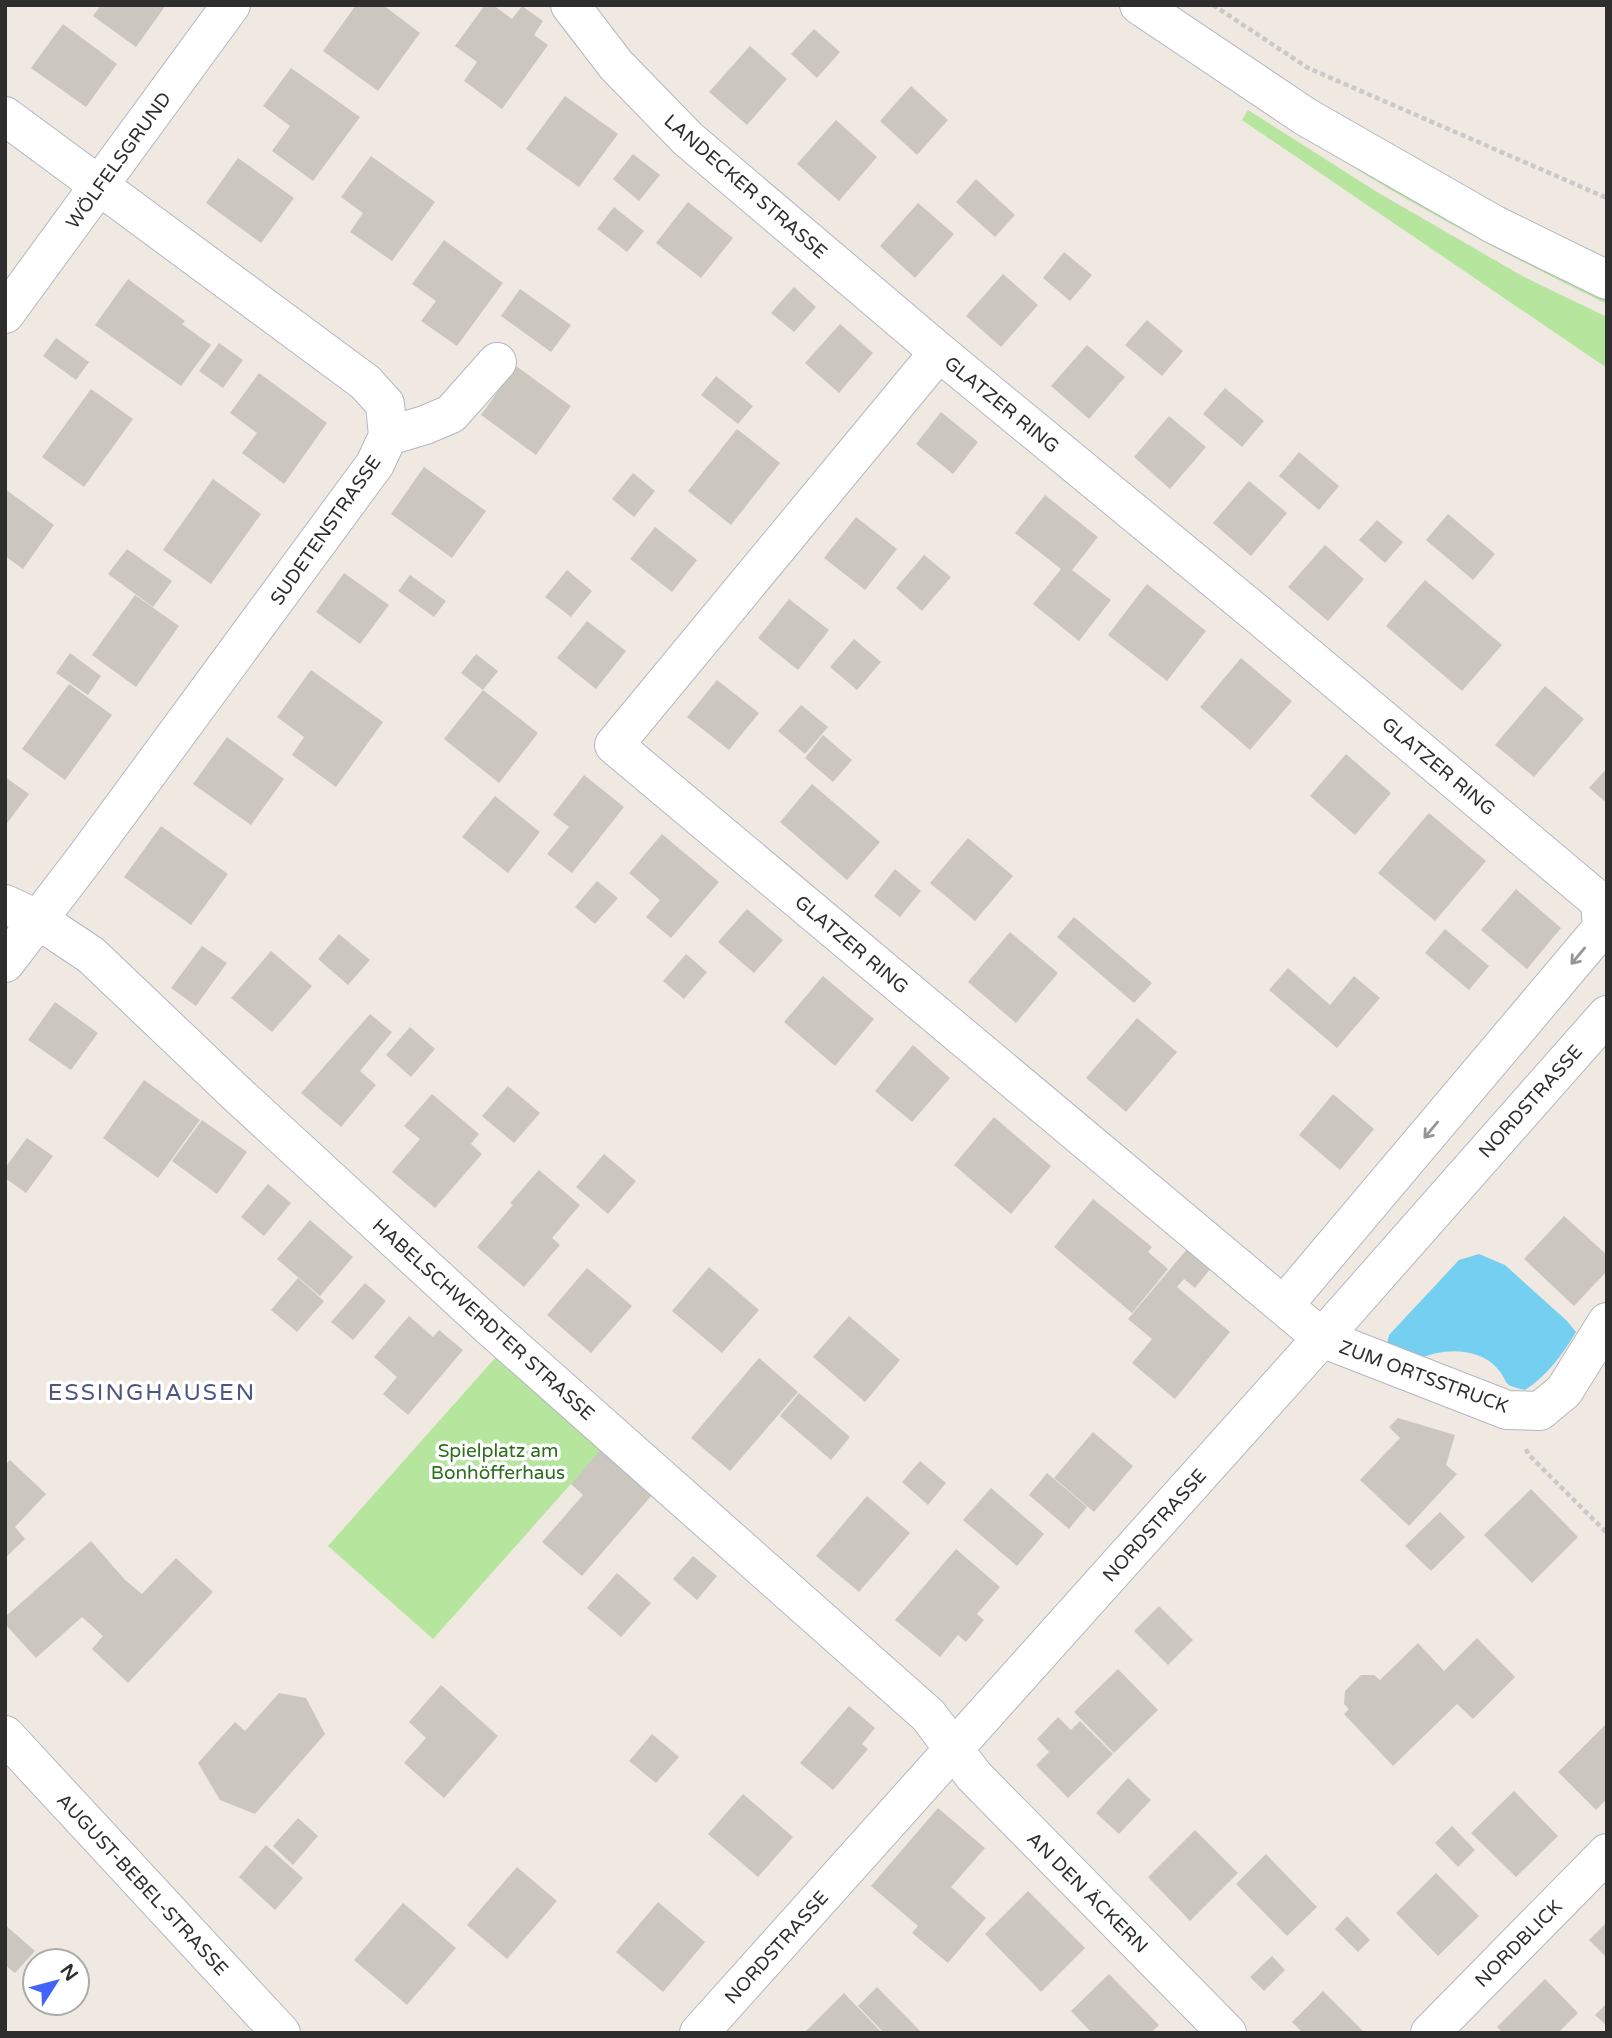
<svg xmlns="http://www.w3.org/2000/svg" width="1612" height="2038" font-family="'Varela Round',sans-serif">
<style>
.green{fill:#b6e59e}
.water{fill:#75cff0}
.building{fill:#cbc7bf}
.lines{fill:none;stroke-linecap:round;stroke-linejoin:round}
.minor-casing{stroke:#b4b7c1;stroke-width:40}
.path{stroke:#c9c9c9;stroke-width:4.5;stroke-dasharray:5 3.5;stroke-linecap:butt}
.minor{stroke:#fff;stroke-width:38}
.oneway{stroke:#969696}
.labels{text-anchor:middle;stroke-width:7;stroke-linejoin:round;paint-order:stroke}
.street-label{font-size:19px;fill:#2e2e2e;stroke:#fff}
.park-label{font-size:19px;fill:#2c6e1b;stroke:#fff}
.quarter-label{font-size:23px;letter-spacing:2px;fill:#4d5680;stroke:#fff}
</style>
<rect width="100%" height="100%" fill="#efe9e1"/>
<path class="green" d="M1254,100l353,194v10c-122,-60 -244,-123 -353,-204z
M1248,110l129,82 147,85 83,40v51l-365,-248z
M496,1357l105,93 -168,189 -105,-93z"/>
<path class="water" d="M1479,1254l26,11 62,56 9,11c-14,23 -28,43 -51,58 -26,-6 -14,-6 -28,-22 -19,-21 -55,-20 -78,-9l-32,-15 2,-9 70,-75z"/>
<path class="building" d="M101,5h65l-30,42 -43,-31z
M356,5h27l37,28 -42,58 -55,-40z
M485,5h8l19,14 10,-13 21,15 -9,14 14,10 -46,64 -38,-28 13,-19 -22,-16z
M63,24l54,40 -31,43 -55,-39z
M814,29l26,23 -23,26 -26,-24z
M750,46l37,33 -40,46 -38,-33z
M291,68l69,49 -47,64 -41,-30 18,-25 -27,-20z
M911,86l37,34 -31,35 -37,-34z
M565,96l53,38 -39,53 -53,-38z
M836,120l41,37 -38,44 -42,-37z
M633,154l27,21 -21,26 -26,-22z
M371,156l64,46 -43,59 -42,-29 13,-19 -22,-16z
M238,158l56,40 -33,45 -55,-40z
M976,179l39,36 -20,22 -39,-35z
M688,202l45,36 -32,40 -45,-35z
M918,203l36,31 -39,44 -35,-32z
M614,207l30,24 -17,21 -30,-23z
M444,240l59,43 -46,63 -36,-25 15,-20 -24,-17z
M1064,252l28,23 -22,26 -27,-23z
M1003,274l35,31 -37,42 -35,-31z
M128,279l57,42 -3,3 29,21 -30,41 -86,-61z
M794,287l22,20 -22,25 -23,-19z
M520,289l51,36 -20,27 -50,-36z
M1147,320l36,31 -21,25 -37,-31z
M840,324l33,29 -34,40 -34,-30z
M56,338l33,24 -13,18 -33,-24z
M219,343l24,17 -20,28 -24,-17z
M1087,345l38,32 -36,42 -38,-33z
M516,366l55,40 -35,49 -55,-40z
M259,373l68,50 -43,61 -42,-31 15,-20 -27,-20z
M716,376l37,30 -15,18 -37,-29z
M1225,388l39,33 -22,26 -39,-33z
M91,389l42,30 -49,68 -42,-30z
M941,412l37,30 -25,32 -37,-30z
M1169,416l37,31 -36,42 -36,-32z
M737,429l43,34 -49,62 -43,-34z
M1299,452l40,34 -20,24 -40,-34z
M424,467l62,44 -34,47 -61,-44z
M633,473l22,18 -21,26 -22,-18z
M213,479l48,35 -50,70 -48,-34z
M1249,481l38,32 -36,43 -38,-33z
M5,489l49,36 -31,44 -18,-13z
M1045,495l53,42 -26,33 39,30 -32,41 -46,-37 28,-35 -46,-36z
M1448,514l47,40 -22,26 -47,-40z
M856,517l41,32 -32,41 -41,-32z
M1377,520l26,22 -18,21 -26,-23z
M655,527l42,33 -25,32 -42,-33z
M1325,545l39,34 -36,42 -40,-34z
M127,549l45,32 -19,26 -45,-33z
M924,555l27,22 -29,34 -26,-23z
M567,570l25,21 -21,26 -26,-20z
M344,573l45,32 -29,39 -44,-32z
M410,575l36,26 -12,16 -36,-26z
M1425,580l77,65 -40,46 -76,-65z
M1147,584l59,47 -39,50 -59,-46z
M135,595l44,31 -43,61 -44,-32z
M789,599l40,31 -31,40 -40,-32z
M587,621l39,30 -30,38 -39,-31z
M854,639l27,23 -24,28 -27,-23z
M70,653l31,23 -13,19 -32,-22z
M476,654l22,17 -15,19 -22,-17z
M1241,658l51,43 -42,49 -50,-43z
M311,670l72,52 -47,65 -44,-32 12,-18 -27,-20z
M717,680l42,33 -30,37 -42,-33z
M69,684l43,31 -47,65 -43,-31z
M1545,686l39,33 -50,58 -39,-32z
M483,690l55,43 -39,50 -55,-44z
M801,705l27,22 -23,27 -27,-23z
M823,735l29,25 -19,22 -28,-24z
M227,737l57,42 -33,46 -58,-41z
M1346,754l45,39 -36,42 -45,-39z
M1607,768v35l-18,-15z
M584,775l40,32 -52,66 -25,-19 22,-27 -16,-12z
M5,777l24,17 -24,32z
M812,784l68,58 -33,38 -67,-58z
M495,796l45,36 -32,41 -46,-36z
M1429,813l57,48 -51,60 -57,-48z
M161,826l67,48 -37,51 -67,-48z
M662,834l57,48 -48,56 -25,-21 14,-17 -31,-27z
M968,838l45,38 -38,45 -45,-38z
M895,869l26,22 -21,26 -26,-21z
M597,881l21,17 -23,26 -20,-17z
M1516,889l45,39 -34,41 -46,-39z
M747,909l36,31 -29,33 -36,-31z
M1074,917l78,66 -18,20 -77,-66z
M1445,929l44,37 -20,24 -44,-37z
M1010,932l48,41 -42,50 -48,-41z
M339,934l31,26 -22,25 -30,-26z
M202,946l25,17 -31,43 -25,-18z
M271,951l41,35 -40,46 -41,-34z
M686,954l21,18 -23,27 -21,-18z
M1288,968l42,37 24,-29 26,22 -43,50 -68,-58z
M823,976l51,43 -39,47 -51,-44z
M55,1002l43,31 -27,37 -43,-30z
M370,1014l22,18 -32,39 16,14 -35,42 -40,-34z
M1137,1018l40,34 -51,60 -40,-34z
M410,1027l25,22 -24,28 -25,-22z
M913,1045l37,33 -38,44 -37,-31z
M144,1080l56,40 -42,58 -55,-40z
M508,1086l32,27 -26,30 -32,-27z
M432,1094l47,40 -8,10 11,10 -47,54 -43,-36 28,-33 -16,-13z
M1333,1094l41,35 -34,41 -41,-35z
M994,1117l57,49 -40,48 -57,-49z
M202,1120l45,32 -30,42 -45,-33z
M27,1138l26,18 -27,37 -21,-15v-10z
M604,1154l32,27 -28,33 -32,-27z
M539,1170l41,35 -28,33 8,7 -36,42 -47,-40 36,-42 -3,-2z
M268,1184l23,19 -27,33 -23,-19z
M1093,1199l59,48 -4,5 20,17 -36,44 -78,-66z
M1564,1216l43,39v16l-33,35 -50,-47z
M310,1220l43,37 -33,39 -43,-37z
M1188,1248l23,20 -16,20 -11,-9 -7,8 53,45 -55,67 -43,-36 20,-24 -24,-20z
M709,1267l50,43 -37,43 -50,-42z
M587,1268l45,38 -41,47 -44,-38z
M298,1278l26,23 -27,31 -26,-22z
M365,1283l21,18 -33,39 -22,-18z
M409,1316l24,21 6,-7 24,20 -55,65 -25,-21 14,-17 -23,-20z
M849,1316l51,44 -35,42 -52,-45z
M759,1358l39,34 -68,79 -39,-33z
M799,1393l51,44 -19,23 -51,-44z
M1398,1418l57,17 -9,30 11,9 -48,52 -49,-46 40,-42 -11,-11z
M1093,1432l40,34 -39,46 -40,-34z
M600,1450l52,45 -70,81 -40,-34 41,-47 -12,-11z
M10,1460l36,34 -31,33 10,12 -20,19v-93z
M920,1461l26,22 -18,22 -26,-23z
M1047,1473l40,34 -18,22 -40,-34z
M991,1488l53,46 -27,32 -54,-46z
M1531,1489l47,48 -46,46 -48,-48z
M867,1496l43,37 -51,59 -43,-36z
M1440,1512l25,25 -34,34 -26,-25z
M91,1541l34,39 17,14 34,-36 37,34 -85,91 -36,-34 11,-13 -21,-19 -46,41 -31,-34v-7z
M956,1549l44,38 -23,27 7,6 -18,22 -8,-7 -18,22 -45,-37z
M693,1556l24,20 -20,24 -24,-21z
M617,1573l34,30 -30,34 -34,-29z
M1159,1606l34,34 -25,25 -34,-34z
M1477,1638l38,39 -42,42 -16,-15 -64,62 -49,-52 5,-5 -5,-5 1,-13 16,-16h13l6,5 38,-37 26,28z
M1118,1669l40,41 -44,43 -40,-41z
M441,1685l57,51 -54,62 -40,-35 22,-25 -17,-16z
M279,1693l27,5 19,36 -70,80 -35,-14 -22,-37 37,-41 10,9z
M849,1706l26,22 -13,16 6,5 -35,41 -33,-27z
M1058,1717l13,13 9,-9 33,33 -45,44 -32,-33 13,-13 -12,-13z
M1605,1725l2,2v72l-11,11 -38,-38z
M652,1734l27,23 -23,26 -27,-22z
M1128,1778l23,22 -32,34 -23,-21z
M1514,1791l44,45 -42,41 -45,-44z
M743,1794l50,43 -35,40 -50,-43z
M938,1808l47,40 -34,39 35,31 -38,45 -36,-30 6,-7 -47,-40z
M298,1818l20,18 -25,29 -20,-19z
M1452,1826l23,24 -17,17 -23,-24z
M1195,1830l43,43 -48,48 -42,-44z
M266,1845l37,33 -28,32 -36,-33z
M1266,1854l51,53 -30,29 -51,-52z
M517,1867l40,34 -50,58 -40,-34z
M1436,1873l43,43 -41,40 -42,-43z
M1028,1891l57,57 -44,44 -56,-58z
M658,1902l47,40 -42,50 -47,-40z
M403,1903l53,45 -49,57 -53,-45z
M1347,1916l23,24 -12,12 -23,-23z
M1607,1922v36l-18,-18z
M5,1925l30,26 -20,22 -10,-8z
M1272,1956l13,14 -21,21 -14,-14z
M1109,1974l50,51 -8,8h-59l-21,-22z
M1545,1979l33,34 -20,20h-55l-6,-6z
M877,1987l45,46h-38l-26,-27z
M1323,1991l40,40 -2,2h-58l-11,-11z
M844,1993l38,40h-78z
M1607,2003v23l-12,-11z"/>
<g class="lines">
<g class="minor-casing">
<path id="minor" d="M570,5l46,60 72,74 251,213
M1139,5l167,112 189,108 112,55
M5,116l360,266 20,22 3,32 -13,28 -289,393 -81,106
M5,314l226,-309
M388,436l37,-11 26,-11 46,-52
M5,904l32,15 54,36 146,139 251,231 440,390 46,61 253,257
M1284,1305l318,-377 -2,-26 -338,-284 -323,-266 -325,393 708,593 185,72 33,1 24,-20 43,-69
M5,1735l276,298
M699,2033l623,-695 285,-323
M1430,2033l177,-180"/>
</g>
<path class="path" d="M1213,5l95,63 299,130
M1526,1449l2,5 79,79"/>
<use href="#minor" class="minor"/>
</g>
<defs><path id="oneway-shaft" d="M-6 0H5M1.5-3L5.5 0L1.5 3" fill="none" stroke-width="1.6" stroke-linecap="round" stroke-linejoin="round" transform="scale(1.75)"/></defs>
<g class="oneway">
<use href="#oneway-shaft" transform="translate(1578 956) rotate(130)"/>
<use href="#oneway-shaft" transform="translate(1431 1130) rotate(130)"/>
</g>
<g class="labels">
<g class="street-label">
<text transform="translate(118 160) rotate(-54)" y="7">WÖLFELSGRUND</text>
<text transform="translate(746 186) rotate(41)" y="7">LANDECKER STRASSE</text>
<text transform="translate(1002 404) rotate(39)" y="7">GLATZER RING</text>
<text transform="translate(325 530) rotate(-55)" y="7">SUDETENSTRASSE</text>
<text transform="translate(1439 766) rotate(40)" y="7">GLATZER RING</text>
<text transform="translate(852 944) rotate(40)" y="7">GLATZER RING</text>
<text transform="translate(1530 1101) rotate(-48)" y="7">NORDSTRASSE</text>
<text transform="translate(484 1319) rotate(42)" y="7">HABELSCHWERDTER STRASSE</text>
<text transform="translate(1424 1376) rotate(20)" y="7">ZUM ORTSSTRUCK</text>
<text transform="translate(1154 1525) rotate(-48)" y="7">NORDSTRASSE</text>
<text transform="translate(143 1884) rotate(47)" y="7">AUGUST-BEBEL-STRASSE</text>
<text transform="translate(1088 1892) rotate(45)" y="7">AN DEN ÄCKERN</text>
<text transform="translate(1518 1943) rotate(-45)" y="7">NORDBLICK</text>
<text transform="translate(776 1947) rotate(-48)" y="7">NORDSTRASSE</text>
</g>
<g class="park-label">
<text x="498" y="1457">Spielplatz am<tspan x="498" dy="22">Bonhöfferhaus</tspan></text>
</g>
<g class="quarter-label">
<text x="152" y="1400">ESSINGHAUSEN</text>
</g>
</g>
<rect width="1612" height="2038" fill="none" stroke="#2e2e2e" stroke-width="14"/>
<g transform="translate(56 1982) rotate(54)"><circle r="33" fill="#ffffff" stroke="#ababab" stroke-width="2"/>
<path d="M0-5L12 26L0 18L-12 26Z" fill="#4264fb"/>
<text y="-10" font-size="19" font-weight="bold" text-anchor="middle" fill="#2e2e2e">N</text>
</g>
</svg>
